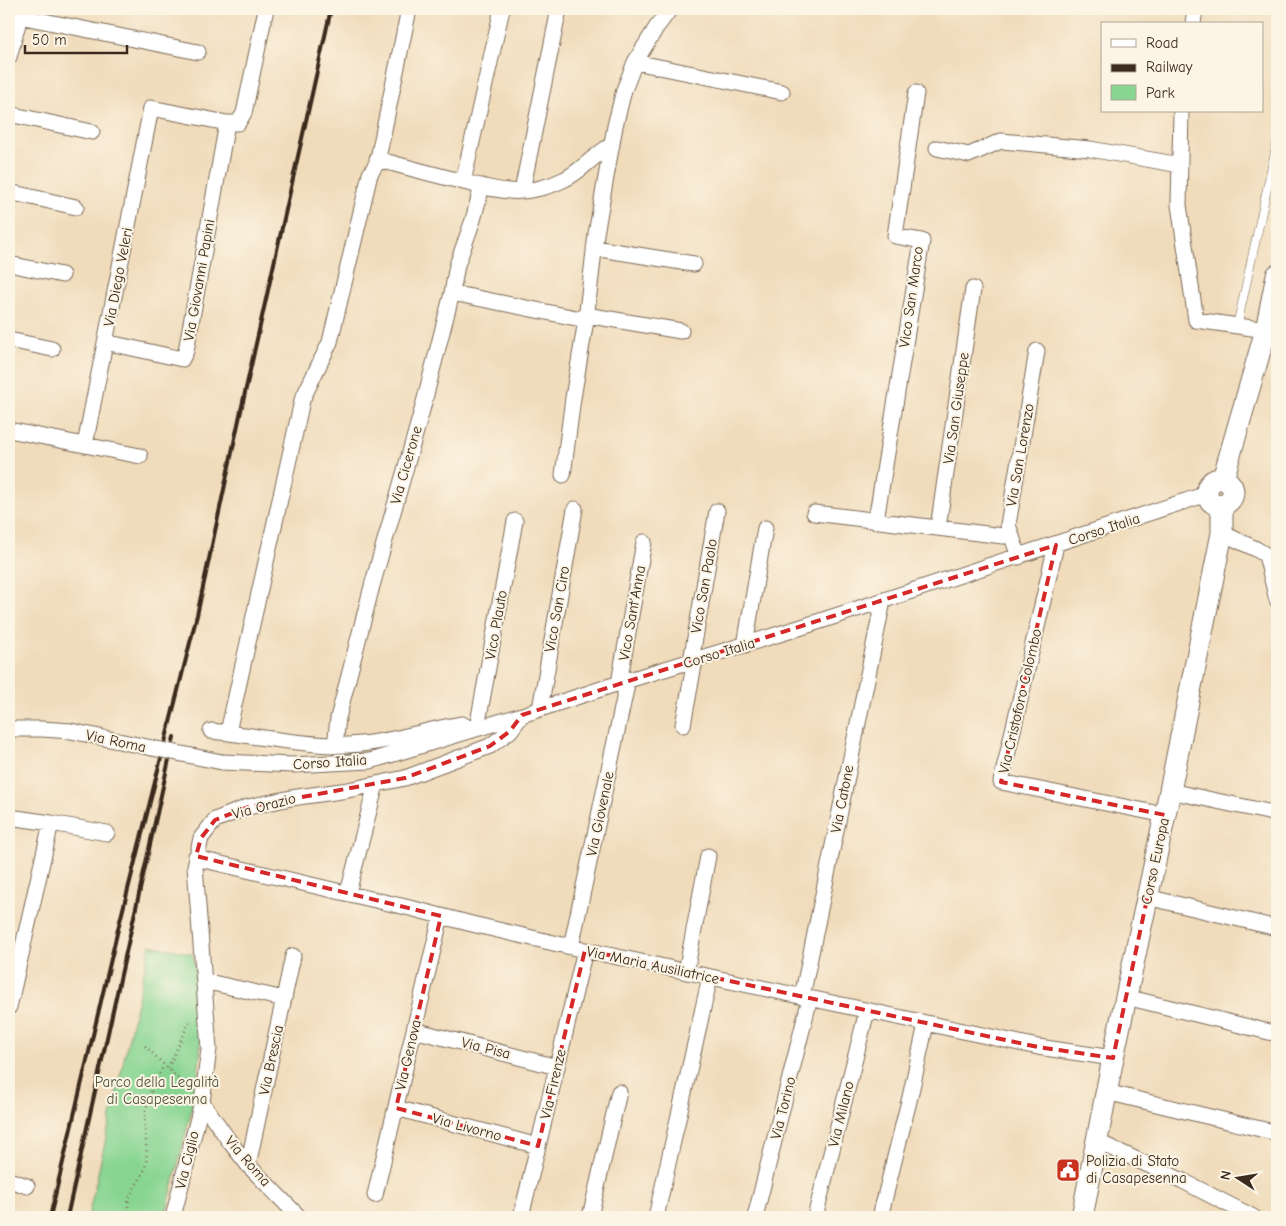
<svg xmlns="http://www.w3.org/2000/svg" width="1286" height="1226" font-family="'Comic Neue',sans-serif">
<style>
.green{fill:#88d592;stroke:#628058}
.lines{fill:none;stroke-linecap:round;stroke-linejoin:round}
.lane-casing{stroke:#7a6855;stroke-width:9}
.street-casing{stroke:#7a6855;stroke-width:17}
.secondary-casing{stroke:#7a6855;stroke-width:23}
.path{stroke:#7a6855;stroke-width:2.5;stroke-dasharray:1 4;stroke-linecap:butt}
.lane{stroke:#fff;stroke-width:8}
.street{stroke:#fff;stroke-width:15}
.secondary{stroke:#fff;stroke-width:21}
.rail{stroke:#3b2a1e;stroke-width:4}
.street-bridge-casing{stroke:#7a6855;stroke-width:17;stroke-linecap:butt}
.street-bridge{stroke:#fff;stroke-width:15}
.marked{fill:none;stroke:#d62828;stroke-width:4;stroke-dasharray:10 6;stroke-linejoin:round}
.labels{text-anchor:middle;stroke-width:4;stroke-linejoin:round;paint-order:stroke}
.street-label{font-size:15px;fill:#3b2a1e;stroke:#fcf5e5}
.park-label{font-size:15px;fill:#4e553b;stroke:#fcf5e5}
.poi-label{font-size:15px;fill:#3b2a1e;stroke:#fcf5e5;text-anchor:start}
</style>
<rect width="100%" height="100%" fill="#fcf5e5"/>
<filter id="ink" filterUnits="userSpaceOnUse"><feTurbulence type="fractalNoise" baseFrequency=".02" numOctaves="2"/><feDisplacementMap in="SourceGraphic" scale="10" xChannelSelector="R" yChannelSelector="G"/><feConvolveMatrix kernelMatrix="1 2 1 2 8 2 1 2 1" color-interpolation-filters="sRGB"/></filter>
<filter id="wash" filterUnits="userSpaceOnUse"><feTurbulence type="fractalNoise" baseFrequency=".0096" numOctaves="4" result="noise"/><feDisplacementMap in="SourceGraphic" scale="20" xChannelSelector="R" yChannelSelector="G"/><feGaussianBlur stdDeviation="1.12" result="paint"/><feColorMatrix in="noise" values="0 0 0 0 0 0 0 0 0 0 0 0 0 0 0 0 0 1.4 0 .05"/><feComposite in="paint" operator="in"/></filter>
<g filter="url(#wash)">
<rect width="100%" height="100%" fill="#f0dcbb"/>
<path class="green" d="M150,945l43,9 8,66 -1,35 -4,37 -31,125h-77z"/>
</g>
<g filter="url(#ink)">
<g class="lines">
<g class="lane-casing">
<path id="lane" d="M1237,326l40,-183"/>
</g>
<g class="street-casing">
<path id="street" d="M9,14l189,38
M1193,24l2,-15
M9,57l13,-48
M635,62l147,30
M1181,111l-2,94 17,115 70,10
M9,114l83,18
M937,148l32,7 32,-14 89,8 90,16
M377,159c28,8 55,15 83,22 16,4 32,9 49,10 18,2 40,-4 56,-12 17,-8 29,-25 47,-34
M463,182l39,-173
M522,191l37,-182
M9,192l67,15
M594,248l100,16
M9,264l53,11
M452,293l134,27
M586,315l95,16
M9,340l43,9
M105,342l77,17 4,-8 41,-228
M9,430l131,26
M85,445l66,-337 76,15h11l6,-10 22,-104
M563,475l10,-77 13,-78 10,-86 19,-108 9,-36 11,-28 21,-34 14,-19
M814,513l189,23 8,-1
M876,520l46,-279 -27,-5 21,-143
M938,528l35,-239
M1222,533l34,16 10,6 11,45
M1056,545l-55,237 164,33
M1019,557l-11,-32 29,-174
M745,645l20,-117
M691,661l26,-150
M619,683l25,-141
M540,709l35,-200
M683,725l12,-65
M477,728l38,-207
M9,729h33l29,2 81,17
M211,731c41,4 82,13 122,14 43,2 87,-14 129,-21l5,3
M228,732l72,-322 2,-10 28,-58 40,-168 7,-11 32,-154
M335,746l3,-28 34,-132 49,-172 31,-121 5,-28 16,-45 9,-34
M222,762l71,3 77,-4 152,-46 97,-32 183,-56 405,-133
M1170,791l107,23
M9,817l42,6 56,10
M196,856l8,4 210,49 58,15 99,23 467,100 75,11
M348,893l28,-109
M1147,897l130,31
M571,947l57,-267
M686,972l22,-116
M204,981l80,18
M802,997l81,-396
M1126,997l151,37
M9,1007l42,-184
M414,1030l143,37
M1106,1092l171,41
M202,1102l28,40 18,23 51,52
M396,1108l142,38
M1096,1141l87,40 70,36
M248,1165l45,-209
M9,1180l18,6
M375,1195l66,-279
M173,1217l29,-115 7,-53 -14,-183 6,-28 14,-18 33,-13 43,-9 57,-8 57,-12 85,-32 20,-15 12,-16
M521,1217l64,-267
M590,1217l29,-125
M656,1217l54,-240
M755,1217l55,-219
M815,1217l52,-206
M880,1217l30,-120 16,-73"/>
</g>
<g class="secondary-casing">
<path id="secondary" d="M1223,479l43,-149 11,-55
M1207 492a13 13 0 1 1 26 0a13 13 0 1 1-26 0Z
M1082,1217l31,-159 57,-267 52,-258v-29"/>
</g>
<path class="path" d="M145,1046l45,44
M168,1068l22,-48
M128,1217c0,-8 -1,-16 3,-23 4,-10 14,-19 15,-31 2,-12 -1,-24 -1,-36 -1,-25 8,-41 19,-62"/>
<use href="#lane" class="lane"/>
<use href="#street" class="street"/>
<use href="#secondary" class="secondary"/>
<path class="rail" d="M50,1217l69,-292 78,-310 43,-200 91,-406
M67,1217l107,-480"/>
<g class="street-bridge-casing">
<path id="street-bridge" d="M152,748l70,14"/>
</g>
<use href="#street-bridge" class="street-bridge"/>
</g>
</g>
<path class="marked" d="M1056,545l-55,237 164,33 -52,243 -75,-11 -453,-97 -47,196 -142,-38 45,-192 -245,-60 5,-18 14,-18 33,-13 157,-29 85,-32 20,-15 12,-16z"/>
<defs>
<g id="civic-square" transform="scale(1.25)"><rect x="-9" y="-9" width="18" height="18" rx="4" fill="#c8321e" stroke="#fcf5e5"/><path d="M-.6-6.5H3V-4.5H.6V-3L4-1V1h2V6H-6V1h2V-1L-.6-3ZM-1.2 2.5V6h2.4V2.5Z" fill="#fff"/></g>
</defs>
<g fill-rule="evenodd">
<use href="#civic-square" x="1068" y="1170"/>
</g>
<g class="labels">
<g class="street-label">
<text transform="translate(118 277) rotate(-79)" y="5">Via Diego Veleri</text>
<text transform="translate(199 280) rotate(-80)" y="5">Via Giovanni Papini</text>
<text transform="translate(911 297) rotate(-82)" y="5">Vico San Marco</text>
<text transform="translate(956 408) rotate(-82)" y="5">Via San Giuseppe</text>
<text transform="translate(1020 455) rotate(-80)" y="5">Via San Lorenzo</text>
<text transform="translate(406 465) rotate(-74)" y="5">Via Cicerone</text>
<text transform="translate(1104 529) rotate(-18)" y="5">Corso Italia</text>
<text transform="translate(704 586) rotate(-80)" y="5">Vico San Paolo</text>
<text transform="translate(557 609) rotate(-80)" y="5">Vico San Ciro</text>
<text transform="translate(632 613) rotate(-80)" y="5">Vico Sant'Anna</text>
<text transform="translate(496 625) rotate(-80)" y="5">Vico Plauto</text>
<text transform="translate(719 653) rotate(-17)" y="5">Corso Italia</text>
<text transform="translate(1020 701) rotate(-77)" y="5">Via Cristoforo Colombo</text>
<text transform="translate(116 741) rotate(12)" y="5">Via Roma</text>
<text transform="translate(330 762) rotate(-4)" y="5">Corso Italia</text>
<text transform="translate(842 799) rotate(-79)" y="5">Via Catone</text>
<text transform="translate(264 806) rotate(-15)" y="5">Via Orazio</text>
<text transform="translate(600 814) rotate(-78)" y="5">Via Giovenale</text>
<text transform="translate(1155 861) rotate(-78)" y="5">Corso Europa</text>
<text transform="translate(653 965) rotate(12)" y="5">Via Maria Ausiliatrice</text>
<text transform="translate(486 1048) rotate(14)" y="5">Via Pisa</text>
<text transform="translate(408 1055) rotate(-77)" y="5">Via Genova</text>
<text transform="translate(271 1060) rotate(-78)" y="5">Via Brescia</text>
<text transform="translate(553 1084) rotate(-77)" y="5">Via Firenze</text>
<text transform="translate(783 1108) rotate(-76)" y="5">Via Torino</text>
<text transform="translate(841 1114) rotate(-76)" y="5">Via Milano</text>
<text transform="translate(467 1127) rotate(15)" y="5">Via Livorno</text>
<text transform="translate(187 1160) rotate(-76)" y="5">Via Ciglio</text>
<text transform="translate(248 1161) rotate(49)" y="5">Via Roma</text>
</g>
<g class="park-label">
<text x="157" y="1087">Parco della Legalità<tspan x="157" dy="17">di Casapesenna</tspan></text>
</g>
<g class="poi-label">
<text x="1086" y="1166">Polizia di Stato<tspan x="1086" dy="17">di Casapesenna</tspan></text>
</g>
</g>
<rect width="1286" height="1226" fill="none" stroke="#fcf5e5" stroke-width="30"/>
<rect x="1101" y="22" width="162" height="90" fill="#fcf5e5" stroke="#afa495"/>
<rect x="1111" y="39" width="25" height="8" fill="#ffffff" stroke="#afa495"/>
<text x="1146" y="48" font-size="15" fill="#3b2a1e">Road</text>
<rect x="1111" y="64" width="25" height="8" fill="#3b2a1e" stroke="#afa495"/>
<text x="1146" y="72" font-size="15" fill="#3b2a1e">Railway</text>
<rect x="1111" y="85" width="25" height="15" fill="#88d592" stroke="#afa495"/>
<text x="1146" y="98" font-size="15" fill="#3b2a1e">Park</text>
<g transform="translate(1238 1178) rotate(282)" stroke="#fcf5e5" stroke-width="4" paint-order="stroke">
<path d="M0-4L9 19L0 12L-9 19Z" fill="#3b2a1e"/>
<text y="-8" font-size="14" font-weight="bold" text-anchor="middle" fill="#3b2a1e">N</text>
</g>
<path d="M25 45v8h102v-8" fill="none" stroke="#3b2a1e" stroke-width="2.5"/>
<text x="32" y="45" font-size="15" fill="#3b2a1e" stroke="#fcf5e5" stroke-width="4" paint-order="stroke">50 m</text>
</svg>
